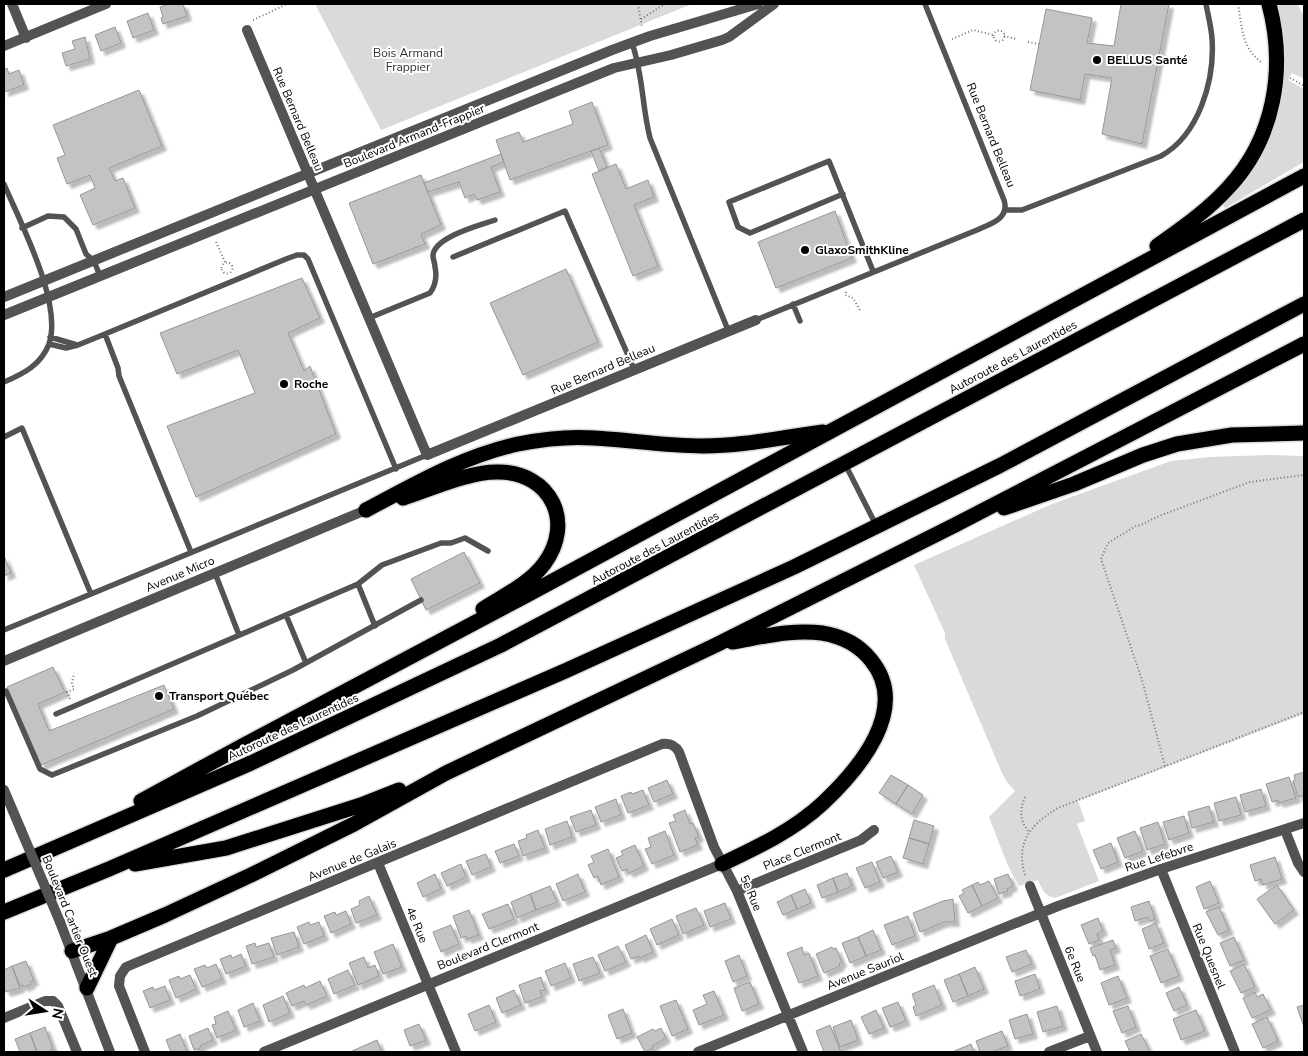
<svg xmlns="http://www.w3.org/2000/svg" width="1308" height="1056" font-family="'Nunito Sans',sans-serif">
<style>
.green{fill:#dadada}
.building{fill:#c3c3c3;stroke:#979797;filter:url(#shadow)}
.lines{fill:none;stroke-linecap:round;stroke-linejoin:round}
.motorway-casing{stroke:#dbdbdb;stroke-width:18}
.path{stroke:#757575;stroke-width:2;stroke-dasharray:1 2.5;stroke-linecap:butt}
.service{stroke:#535353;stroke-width:5.5}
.minor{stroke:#535353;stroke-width:10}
.tertiary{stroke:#535353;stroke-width:10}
.motorway{stroke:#000;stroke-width:15}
.tertiary-bridge{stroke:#535353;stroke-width:10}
.poi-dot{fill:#000;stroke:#fff;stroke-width:2}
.labels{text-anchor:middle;stroke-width:4;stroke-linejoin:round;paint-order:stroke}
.park-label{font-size:12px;fill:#313131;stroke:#fff}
.poi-label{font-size:12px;font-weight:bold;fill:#000;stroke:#fff;text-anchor:start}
.street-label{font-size:12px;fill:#000;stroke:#fff}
</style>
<defs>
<filter id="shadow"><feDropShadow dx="4.5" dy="4.5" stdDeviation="1" flood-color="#0004"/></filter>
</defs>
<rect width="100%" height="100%" fill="#fff"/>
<path class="green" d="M315,4h377l-311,126z
M1276,4h21l7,12v63l-12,-6 -4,7 16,9v73l-79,46 -4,-6 61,-117 2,-27z
M1268,455l36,1v258l-226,87 7,20 -8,3 22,57 -44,17c-11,-2 -13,-9 -17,-18l-19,6 -11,-20 -19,-49 26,-26 -8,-9 -5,-9 -57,-134v-6l-31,-68 138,-61 119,-43 39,-4z"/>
<path class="building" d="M169,4h14l4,12 -24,8 -2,-6 2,-1 -3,-10z
M1121,4h48l-27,140 -40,-10 10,-56 -27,-4 -5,26 -50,-10 16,-81 46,9 -5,25 27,3z
M148,13l6,17 -21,8 -6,-17z
M115,27l6,16 -20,8 -6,-16z
M85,37l5,22 -24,7 -4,-13 13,-4 -3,-8z
M7,68l2,6 10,-4 5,15 -20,7v-23z
M139,90l23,56 -53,22 6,13 8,-3 12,30 -42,17 -13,-30 15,-7 -5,-13 -23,9 -10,-26 8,-3 -12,-30z
M592,102l16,43 -98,35 -14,-40 23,-8 4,10 50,-18 -4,-13z
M599,148l8,19 -8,4 -8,-20z
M501,154l3,8 -13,5 9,25 -23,8 -3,-6 -9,4 -6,-16 -31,10 -4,-9z
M616,164l10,25 22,-9 6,17 -20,8 24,61 -25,10 -41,-102z
M421,175l20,50 -20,9 4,10 -52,20 -24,-61z
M835,211l17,47 -76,30 -18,-46z
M566,269l32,73 -75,33 -33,-72z
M302,278l18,40 -32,15 16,38 6,-5 26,68 -140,63 -29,-71 88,-33 -17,-43 -61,24 -17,-41z
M464,552l16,31 -54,27 -15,-31z
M4,556l7,17 -7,3z
M53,667l12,25 -27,12 11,27 115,-46 10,24 -133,56 -34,-78z
M1304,772v23l-6,2 -5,-16 2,-1 -1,-5z
M891,775l17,10 -12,19 -17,-11z
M1289,777l7,21 -17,5 -1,-3 -6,2 -6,-18z
M667,780l6,14 -19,8 -6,-14z
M908,785l15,10 -11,19 -16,-10z
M1261,789l5,17 -21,6 -5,-17z
M643,790l6,15 -21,8 -7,-17 10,-4 1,2z
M1236,797l5,18 -22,6 -5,-18z
M616,799l5,16 -20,7 -6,-15z
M1209,806l5,16 -22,6 -4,-16z
M591,810l5,15 -20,7 -6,-15z
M685,810l5,14 3,-1 6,14 -4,1 3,7 -18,7 -11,-29 7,-2 -3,-6z
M1184,816l5,17 -20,7 -6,-18z
M914,820l20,6 -5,18 -20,-6z
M567,821l5,16 -22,8 -5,-16z
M1158,822l7,22 -18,6 -7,-22z
M538,830l7,18 -22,8 -5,-15 9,-3 -1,-3z
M665,831l9,24 -22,9 -7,-15 6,-2 -3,-9z
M1135,831l8,20 -18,7 -8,-20z
M909,838l20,6 -6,20 -20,-6z
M1111,843l7,19 -17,7 -8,-19z
M514,844l5,12 -19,7 -5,-12z
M635,845l9,21 -15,7 -2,-4 -5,2 -6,-13 7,-3 -2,-4z
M608,849l11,28 -18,8 -3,-9 -4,2 -6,-13 6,-3 -3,-6z
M486,854l5,13 -19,8 -6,-14z
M891,856l7,16 -15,6 -7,-16z
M1275,857l7,22 -19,6 -2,-6 -6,2 -5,-16z
M872,862l8,20 -15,6 -9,-20z
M461,864l5,13 -19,9 -6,-13z
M847,873l5,13 -14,6 -5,-14z
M435,874l6,15 -18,8 -6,-14z
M578,874l7,18 -22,9 -7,-17z
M1008,874l5,12 -6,3 1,2 -9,3 -5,-15z
M833,878l5,14 -16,6 -5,-13z
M989,881l9,17 -16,8 -10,-21 6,-3 2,3z
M1210,881l9,22 -15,6 -8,-22z
M972,885l10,21 -14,7 -9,-17 5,-3 -2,-3z
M1277,885l17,25 -19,14 -18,-25z
M550,886l7,16 -21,8 -6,-16z
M805,889l6,14 -14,6 -6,-14z
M530,894l6,16 -19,8 -6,-16z
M791,895l6,14 -14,6 -6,-13z
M369,896l8,19 -21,8 -5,-14 9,-4 -1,-4z
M953,899l2,23h-11l-24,10 -7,-19 30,-12z
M1149,901l6,18 -5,2 -2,-4 -13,4 -4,-14z
M725,903l6,16 -21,8 -6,-16z
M508,904l6,15 -25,10 -7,-15z
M1219,907l10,23 -11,5 -12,-23z
M696,908l8,17 -21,9 -7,-18z
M469,910l10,25 -12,4 -1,-3 -5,2 -8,-22z
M346,911l5,13 -20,9 -7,-17 11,-4 1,3z
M908,916l7,20 -23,9 -8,-20z
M1098,918l5,13 -6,3 2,6 -10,4 -8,-19z
M672,919l7,16 -22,10 -7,-16z
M309,922l1,3 9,-3 5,14 -20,8 -7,-17z
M1156,923l8,20 -15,6 -7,-20z
M451,925l8,19 -18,8 -8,-20z
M873,930l8,20 -15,6 -8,-19z
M294,932l5,15 -22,8 -6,-17z
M646,935l7,17 -13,6 -1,-2 -8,3 -6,-14z
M858,937l8,19 -16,7 -8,-20z
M1234,937l10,23 -14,6 -10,-23z
M1113,940l3,8 -6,2 5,15 -15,5 -5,-15 -2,1 -3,-8z
M255,943l1,4 13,-4 5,14 -22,7 -6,-18z
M393,944l9,23 -19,7 -9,-22z
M618,946l8,16 -21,9 -7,-16z
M802,947l2,8 5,-2 9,23 -19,7 -12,-30z
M832,947l1,2 3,-1 6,14 -3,2 1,2 -16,7 -8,-19z
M1168,949l11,27 -18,7 -11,-27z
M1026,950l6,14 -20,8 -6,-15z
M241,954l5,12 -20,8 -6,-15 11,-4 1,3z
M739,955l8,21 -14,6 -8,-21z
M364,957l4,11 7,-3 4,11 -21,9 -9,-22z
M593,957l7,16 -21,8 -6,-17z
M26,961l8,20 -4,1 1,2 -7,3 -1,-2 -3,1 -8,-20z
M565,963l6,15 -20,8 -6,-15z
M216,964l6,15 -20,8 -8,-18 11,-4 2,3z
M1244,964l11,23 -14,6 -11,-22z
M12,966l8,22 -14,4 -2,-5v-17z
M975,967l9,22 -16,7 -9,-22z
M348,970l7,15 -21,9 -6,-15z
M959,974l9,22 -15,6 -9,-22z
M1035,974l5,15 -20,7 -5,-15z
M190,975l6,14 -20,9 -7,-18 10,-4 1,3z
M1118,976l9,22 -18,7 -8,-22z
M541,977l4,13 -5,1 2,6 -17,6 -6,-18z
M320,981l7,15 -21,9 -2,-4 -12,5 -6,-13 18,-8 1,3z
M750,982l9,22 -17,7 -8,-23z
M934,985l8,20 -26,11 -3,-9 3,-2 -4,-11z
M165,986l5,14 -20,8 -7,-17 10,-4 1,3z
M1179,987l8,18 -13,6 -8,-18z
M514,990l7,15 -19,8 -6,-15z
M714,991l10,24 -25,10 -6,-15 14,-6 -4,-9z
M1255,992l2,5 6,-3 8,16 -19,8 -9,-20z
M283,996l7,17 -21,9 -6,-17z
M676,1000l12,29 -16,7 -12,-30z
M898,1002l8,19 -16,6 -8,-19z
M253,1003l7,18 -16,6 -6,-17z
M489,1005l7,17 -21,9 -7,-17z
M1304,1005v22l-7,-20z
M1057,1006l6,20 -20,6 -6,-20z
M1128,1006l8,21 -14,6 -9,-22z
M623,1009l9,24 -15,6 -9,-24z
M876,1010l8,18 -15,6 -8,-17z
M1196,1010l9,21 -24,9 -8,-21z
M228,1011l8,19 -19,8 -5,-13 4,-1 -2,-7z
M1027,1014l6,20 -18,5 -6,-19z
M1267,1017l11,24 -15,7 -11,-24z
M851,1020l7,20 -18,7 -7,-20z
M419,1024l7,16 -16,6 -6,-16z
M830,1025l11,27h-17l-8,-21z
M45,1027l8,22 -2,1v2h-14l-7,-19z
M208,1028l5,12 -13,6 1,2 -7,2 -5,-14z
M661,1028l5,10 -14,8 1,2 -8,4 -8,-15 16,-8 2,2z
M1002,1031l6,15 -16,6h-12l-4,-11z
M30,1033l7,19h-17l-5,-13z
M180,1034l7,18h-16l-5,-12z
M1141,1034l9,18h-20l-5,-11z
M377,1040l5,12h-29l-1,-1z
M971,1044l3,8h-22z"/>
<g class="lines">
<g class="motorway-casing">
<path id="motorway" d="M1157,246c25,-18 50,-35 71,-58 47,-50 58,-120 41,-184
M403,498c28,-9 67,-27 96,-26 52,1 76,50 45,92 -15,20 -41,32 -61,45
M1004,508l70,-24 69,-29 34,-11 55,-9 72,-2
M366,510c49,-26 97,-54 152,-66 25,-5 50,-8 76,-6 36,2 73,8 109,8 41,0 80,-9 120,-14
M141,801l103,-56 281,-149 779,-420
M135,864l91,-16 135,-43 38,-15
M722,864c36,-17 72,-34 101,-61 35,-33 88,-94 48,-143 -12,-15 -30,-24 -49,-27 -30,-4 -60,4 -90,9
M4,870l247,-107 250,-118 803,-425
M4,912l105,-43 456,-198 229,-104 207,-102 303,-161
M72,951l39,-13 54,-23 86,-40 103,-51 92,-51 270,-128 239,-120 349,-181
M87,988l24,-50"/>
</g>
<path class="path" d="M638,4l4,24
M1238,4c4,22 3,43 23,58
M641,19l24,-15
M253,20l34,-16
M993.5 36a5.5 5.5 0 1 1 11 0a5.5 5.5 0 1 1-11 0Z
M1004,36l12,3
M952,39l21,-9 21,5
M1028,42l11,2
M1290,78l14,8
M216,242l9,20
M221.5 268a5.5 5.5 0 1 1 11 0a5.5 5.5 0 1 1-11 0Z
M846,292l-1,3 8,3 8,14
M70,699l-3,-7 7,-3 -2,-6 2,-10
M1165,766l-23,-86 -41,-121 7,-16 28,-17 5,-1 18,-9 91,-34 54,-7
M1025,797c-5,13 -6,23 4,35
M1025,875c-10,-33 6,-51 33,-67l246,-96"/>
<path class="service" d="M632,43c11,31 10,64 18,95l78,192
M4,184c16,38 59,119 45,160 -8,21 -26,30 -45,38
M843,194l-93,39 -12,-6 -9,-25 100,-41 44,110
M1005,210h17l139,-54c38,-21 54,-76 51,-118 -1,-12 -4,-23 -6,-34
M22,228l26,-12 16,1 12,12 10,25 8,7 6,15
M453,257l112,-46 69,158
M793,304l7,17
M369,318l61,-25c5,-7 7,-17 5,-26 0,-4 -2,-8 -2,-11 0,-19 48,-31 62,-36
M756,320l221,-90c13,-6 33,-11 27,-30l-79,-196
M105,334l181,-75 11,-4h7l4,4 88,210
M50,337l27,8
M49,344l17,4 12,-3 27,-11 13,34 1,8 72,176
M4,437l18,-9 69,166
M845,464l31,61
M215,573l24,62
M358,584l17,42
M286,615l20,48
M4,630l423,-175
M6,691l34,78 12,6 145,-59 96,-46 128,-70
M56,714l302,-130 24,-19 59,-22h10l14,-5 23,13"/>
<path class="minor" d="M12,4l14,34
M247,30l180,425 329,-135
M4,46l102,-42
M4,297l608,-247 38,-14 108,-32
M4,315l610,-247 57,-13 51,-15 7,-3 45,-33
M1285,830l13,33 6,9
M378,863l78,189
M1161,869l74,183
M1030,886l67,166
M737,891l124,-51 13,-10
M4,1018l41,-17h8l5,5 19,46
M145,1052l-26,-66 1,-10 6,-9 536,-223c8,-1 13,1 17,8l35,95 23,44 66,161
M698,1052l360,-146 103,-37 143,-46
M1049,1052l41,-16"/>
<path class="tertiary" d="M4,661l362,-151
M4,790l17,40
M60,922l50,130
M264,1052l458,-188"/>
<use href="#motorway" class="motorway"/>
<path class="tertiary-bridge" d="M21,830l39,92"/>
</g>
<g class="poi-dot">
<circle cx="1097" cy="60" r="5"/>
<circle cx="805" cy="250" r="5"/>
<circle cx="284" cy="384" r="5"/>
<circle cx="159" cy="696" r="5"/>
</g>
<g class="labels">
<g class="park-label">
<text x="408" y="57">Bois Armand<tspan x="408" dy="14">Frappier</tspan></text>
</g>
<g class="poi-label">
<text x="1107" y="64">BELLUS Santé</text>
<text x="815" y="254">GlaxoSmithKline</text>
<text x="294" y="388">Roche</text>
<text x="169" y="700">Transport Québec</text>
</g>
<g class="street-label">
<text transform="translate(298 119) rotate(67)" y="4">Rue Bernard Belleau</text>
<text transform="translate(991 135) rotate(68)" y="4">Rue Bernard Belleau</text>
<text transform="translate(414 136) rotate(-22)" y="4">Boulevard Armand-Frappier</text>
<text transform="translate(1013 357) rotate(-28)" y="4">Autoroute des Laurentides</text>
<text transform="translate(603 369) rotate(-23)" y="4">Rue Bernard Belleau</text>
<text transform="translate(655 548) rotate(-28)" y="4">Autoroute des Laurentides</text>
<text transform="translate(180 574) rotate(-23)" y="4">Avenue Micro</text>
<text transform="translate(293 727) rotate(-25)" y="4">Autoroute des Laurentides</text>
<text transform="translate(802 851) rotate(-22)" y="4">Place Clermont</text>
<text transform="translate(1159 857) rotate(-18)" y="4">Rue Lefebvre</text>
<text transform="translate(352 860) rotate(-22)" y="4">Avenue de Galais</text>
<text transform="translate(751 893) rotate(67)" y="4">5e Rue</text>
<text transform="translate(70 916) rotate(68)" y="4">Boulevard Cartier Ouest</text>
<text transform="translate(417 925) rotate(67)" y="4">4e Rue</text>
<text transform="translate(488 946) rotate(-22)" y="4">Boulevard Clermont</text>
<text transform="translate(1209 956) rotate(68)" y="4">Rue Quesnel</text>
<text transform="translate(1075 964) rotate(68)" y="4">6e Rue</text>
<text transform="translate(865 971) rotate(-22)" y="4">Avenue Sauriol</text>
</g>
</g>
<rect width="1308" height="1056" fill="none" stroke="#000000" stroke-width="10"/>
<g transform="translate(45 1011) rotate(102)" stroke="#ffffff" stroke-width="4" paint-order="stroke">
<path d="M0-4L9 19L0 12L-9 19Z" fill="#000000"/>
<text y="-8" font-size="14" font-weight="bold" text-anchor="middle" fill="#000000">N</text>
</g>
</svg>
